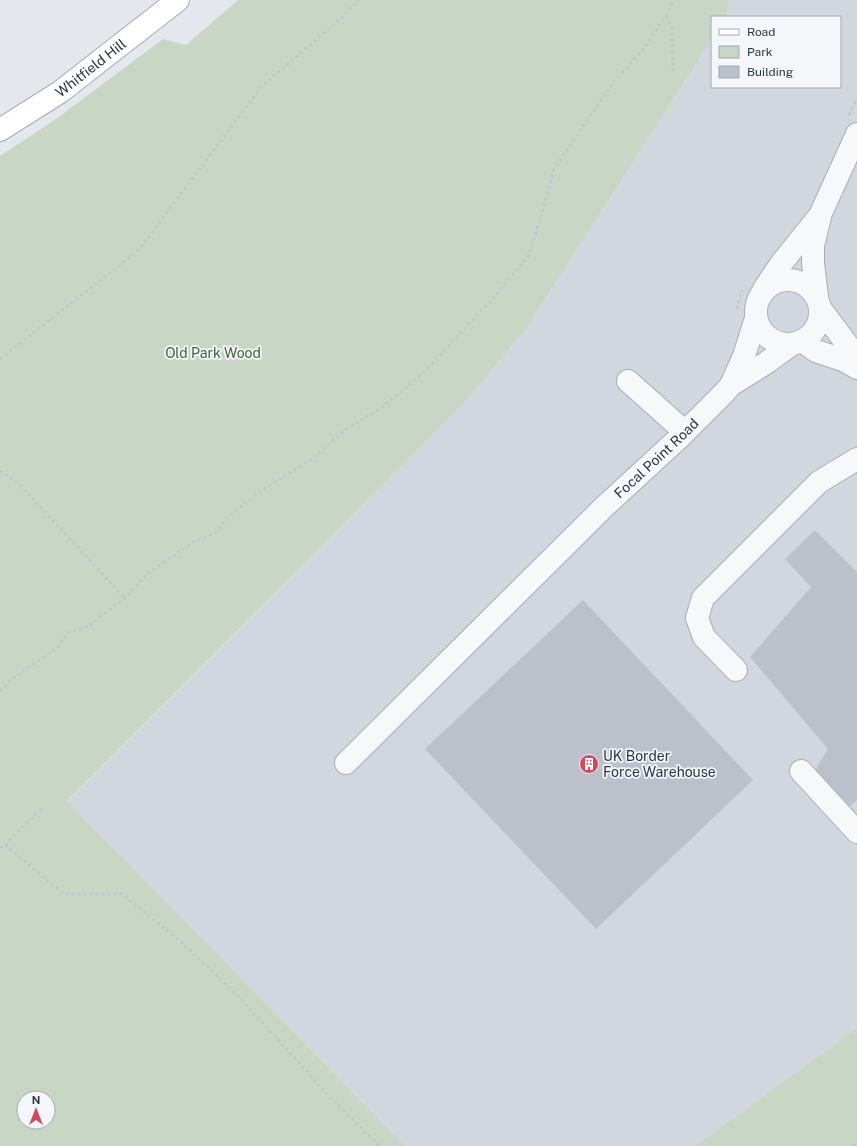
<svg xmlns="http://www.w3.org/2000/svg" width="857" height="1146" font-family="'Public Sans',sans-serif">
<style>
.built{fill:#d2d6de}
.green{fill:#c9d6c5;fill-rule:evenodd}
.building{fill:#bbc0ca}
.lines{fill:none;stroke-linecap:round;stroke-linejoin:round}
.minor-casing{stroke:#a9aeb7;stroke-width:24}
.major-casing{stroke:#a3abb8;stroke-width:24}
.path{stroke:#c2c5cb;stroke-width:2.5;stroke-dasharray:3 3;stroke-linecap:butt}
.minor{stroke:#f7f8fa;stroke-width:22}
.major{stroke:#fff;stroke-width:22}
.labels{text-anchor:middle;stroke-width:3.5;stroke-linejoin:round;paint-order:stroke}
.street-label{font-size:14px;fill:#2b3445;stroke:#f4f6f9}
.park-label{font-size:14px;fill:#3f6138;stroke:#f4f6f9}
.poi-label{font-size:14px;fill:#2b3445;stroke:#f4f6f9;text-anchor:start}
</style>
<rect width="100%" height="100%" fill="#e4e7ec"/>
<path class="built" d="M729,0h128v1028l-162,118h-290l-338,-344 398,-400 61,-73 186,-290v48h128v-70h-114z"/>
<path class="green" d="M238,0h491l-3,17h-14v22l-186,290 -61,73 -398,399 338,345h-405v-990l56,-37 107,-80 23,6zM24,1098h24v24h-24z
M857,1028v118h-162z"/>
<path class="building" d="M815,530l42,42v228l-7,6 -35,-35 13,-22 -78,-92 61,-70 -26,-28z
M583,600l170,180 -157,149 -171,-180z"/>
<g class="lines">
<g class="minor-casing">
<g id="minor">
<circle cx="788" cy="312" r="32"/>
<path d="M764,289l16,-24 37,-46"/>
<path d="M817,297l-4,-34v-17l8,-33 36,-79"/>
<path d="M820,308l29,39 8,15"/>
<path d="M802,341l14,10 27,9 14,8"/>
<path d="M628,381l57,51"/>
<path d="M731,385l35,-22 26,-19"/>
<path d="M736,670l-32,-33 -7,-19 6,-20 116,-116 38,-23"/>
<path id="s1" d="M346,763l259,-257 74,-68 44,-44 8,-9 13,-29 12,-38"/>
<path d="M801,771l56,61"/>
</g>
</g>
<g class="major-casing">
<g id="major">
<path id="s2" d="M0,130l60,-38 118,-92"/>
</g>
</g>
<path class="path" d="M666,16l6,12 1,47
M849,115l8,-16
M737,309l5,-19
M0,359l139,-109 122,-163 86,-74 12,-13
M0,471l18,12 107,115
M0,691l11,-11 47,-33 9,-14 21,-7 37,-28 22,-24 45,-31 23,-10 15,-18 32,-25 50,-31 31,-28 41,-25 41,-35 70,-75 34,-41 15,-49 10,-37 56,-82 34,-39 22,-32 8,-16
M5,845l59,49h58l58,47 59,56 91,100 49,49
M0,848l5,-3 37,-37
M853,1146l4,-3"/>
<use href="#minor" class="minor"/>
<use href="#major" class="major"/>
</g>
<defs>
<g id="building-disc" transform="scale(1)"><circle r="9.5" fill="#d1495b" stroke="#f4f6f9"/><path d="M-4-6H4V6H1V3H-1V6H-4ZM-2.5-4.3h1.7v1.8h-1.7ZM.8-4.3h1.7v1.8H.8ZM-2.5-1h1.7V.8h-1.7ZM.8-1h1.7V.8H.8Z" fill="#fff"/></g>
</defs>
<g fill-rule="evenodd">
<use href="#building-disc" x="589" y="764"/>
</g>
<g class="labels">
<g class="street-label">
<text dy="5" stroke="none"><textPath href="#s2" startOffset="110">Whitfield Hill</textPath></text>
<text dy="5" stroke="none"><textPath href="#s1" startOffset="435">Focal Point Road</textPath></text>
</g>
<g class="park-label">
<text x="213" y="358">Old Park Wood</text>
</g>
<g class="poi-label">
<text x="603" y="761">UK Border<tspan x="603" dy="16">Force Warehouse</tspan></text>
</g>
</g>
<rect x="711" y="16" width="130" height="72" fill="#f4f6f9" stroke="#a4a8b1"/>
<rect x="719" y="29" width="20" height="6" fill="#ffffff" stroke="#a4a8b1"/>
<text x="747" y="36" font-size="12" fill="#2b3445">Road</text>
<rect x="719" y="46" width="20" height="12" fill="#c9d6c5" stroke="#a4a8b1"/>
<text x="747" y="56" font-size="12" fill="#2b3445">Park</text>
<rect x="719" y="66" width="20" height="12" fill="#bbc0ca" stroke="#a4a8b1"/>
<text x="747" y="76" font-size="12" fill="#2b3445">Building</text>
<g transform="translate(36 1110)"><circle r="19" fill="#f4f6f9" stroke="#a4a8b1"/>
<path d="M0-3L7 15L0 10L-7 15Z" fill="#d1495b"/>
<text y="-6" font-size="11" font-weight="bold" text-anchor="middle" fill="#2b3445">N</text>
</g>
</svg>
